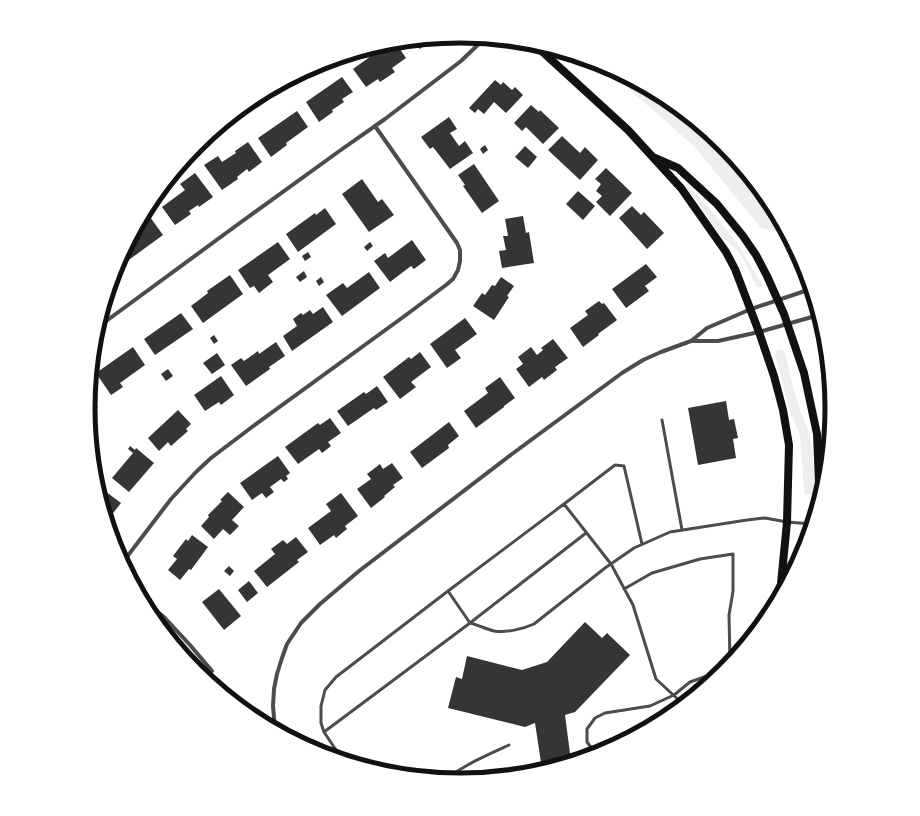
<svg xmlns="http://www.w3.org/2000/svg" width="920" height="816" font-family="'Noto Sans',sans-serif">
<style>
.green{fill:#eee}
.building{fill:#353535}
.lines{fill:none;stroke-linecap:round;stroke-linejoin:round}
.service{stroke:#4c4c4c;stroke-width:3}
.minor{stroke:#4c4c4c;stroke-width:4}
.secondary{stroke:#111;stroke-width:8}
.rim{fill:none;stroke:#111;stroke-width:5}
</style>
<rect width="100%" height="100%" fill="#fff"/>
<path class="green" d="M600,64l67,35 56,46 46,57 18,32 -26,-6 -67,-82z
M687,187h3l19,21 28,35 25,41v2l-1,1h-4l-17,-34 -18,-16 -25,-36 -10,-12z
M778,350h5l2,3c4,17 8,35 13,51 3,10 8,19 11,29 3,10 8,52 3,61l-4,1 -3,-1 -1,-4 -3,-43 -2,-15 -8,-18 -16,-59 1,-3z
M796,546h3l3,1 1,5 -13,24 3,-28z"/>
<path class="building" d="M425,39h5l-10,10 -8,-8z
M395,42l11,16 -14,10 3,4 -15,10 -2,-3 -12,8 -13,-18 25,-18 -2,-3 3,-2 9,-3z
M342,77l11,15 -11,7 2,3 -12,8 1,2 -14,10 -13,-20z
M495,80l6,5 2,-3 9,8 3,-3 8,8 -17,18 -12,-11 -10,12 -6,-5 -3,4 -6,-5z
M245,105l-3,8 -4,-2 5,-4z
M531,105l8,7 1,-2 19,18 -16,16 -17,-17 -4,4 -8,-8z
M297,111l11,16 -22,16 1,2 -16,12 -13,-19z
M449,117l8,12 -7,4 9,13 6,-5 8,12 -23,16 -17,-22 -3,2 -9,-12z
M562,136l18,17 5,-6 13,13 -18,20 -32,-30z
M248,142l14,20 -13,10 -2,-3 -10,8 1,2 -16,11 -18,-25 14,-9 4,6 14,-9 -1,-2z
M485,145l3,5 -5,4 -3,-5z
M525,146l12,11 -9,11 -13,-11z
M474,164l25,37 -17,12 -19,-27 2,-1 -7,-10z
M606,168l26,25 -22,23 -14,-14 6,-6 -6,-5 5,-7 -6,-5z
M195,173l18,24 -14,10 -1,-2 -9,6 2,3 -16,11 -13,-18 23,-17 -5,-6z
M362,179l16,23 4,-3 12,16 -25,17 -27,-38z
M578,191l17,15 -12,14 -17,-16z
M632,206l9,9 3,-3 20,21 -17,16 -28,-31z
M325,208l11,16 -38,28 -12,-18 29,-21 1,2z
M523,216l3,17 3,-1 5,31 -32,5 -3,-17 7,-1 -3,-14h5l-3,-17z
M150,217l13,18 -37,27 -5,-6 17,-30z
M412,240l14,20 -12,9 -3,-3 -21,16 -16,-21 11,-8 3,5z
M278,242l12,17 -22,16 5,7 -14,11 -5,-7 -4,2 -12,-18z
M370,242l3,4 -6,5 -3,-4z
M308,252l3,5 -6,4 -3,-5z
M646,264l11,13 -12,9 4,5 -23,17 -14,-19z
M304,271l3,6 -7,5 -4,-5z
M369,272l11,16 -38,28 -16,-21 17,-12 4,5z
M230,275l13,19 -40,29 -12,-17 17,-13 -1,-2z
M321,277l3,5 -5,4 -3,-5z
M501,277l13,9 -7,10 2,1 -15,23 -21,-14 9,-13 3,2 7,-10 3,1z
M599,301l3,3 2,-1 13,17 -19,14 1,1 -16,12 -13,-19 18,-13 -3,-4z
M323,307l10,15 -41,29 -9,-15 14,-10 -4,-7 8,-6 2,2 7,-5 3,4z
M181,313l12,16 -38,26 -11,-16z
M465,318l12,16 -22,16 6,8 -14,10 -17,-24z
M214,335l4,6 -4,3 -4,-6z
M553,339l15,19 -13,9 2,3 -13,10 -2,-3 -13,10 -13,-18 7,-5 -5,-7 13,-10 6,8 6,-5 -2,-2z
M276,342l9,14 -16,11 1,2 -24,17 -15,-21 10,-7 3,3 14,-10 1,3z
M133,347l12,18 -25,18 3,4 -12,8 -15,-22z
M420,352l11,15 -20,15 5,5 -16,12 -17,-22 26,-20 2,2z
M217,353l8,12 -13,9 -9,-11z
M168,369l5,7 -7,5 -5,-7z
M221,376l13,19 -13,10 -2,-3 -14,9 -11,-16z
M500,377l15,21 -11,8v1l-28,21 -12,-17 24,-18 -3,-5z
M377,386l11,16 -12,8 -2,-2 -26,18 -11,-15 27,-19 2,2z
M89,394l9,13 -9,7 -1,-6z
M726,401l3,19 5,-1 4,19 -5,1 3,19 -38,7 -10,-57z
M178,410l13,14 -5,5 2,2 -17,15 -3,-4 -9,9 -11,-13z
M330,418l11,15 -13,9 3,4 -9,7 -3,-4 -21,15 -13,-17 33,-24 2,2z
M449,422l10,14 -11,9 1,3 -27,20 -12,-16z
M130,446l5,4 1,-2 18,15 -25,29 -17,-14 21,-25 -5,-4z
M278,456l12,17 -4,3 2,3 -4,3 -3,-3 -11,8 4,5 -8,6 -4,-5 -10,7 -12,-17z
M392,463l11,15 -10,7 2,2 -11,9 1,1 -14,11 -14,-19 14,-10 -4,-5 13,-10 3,5z
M105,491l16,12 -14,18 -7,-23z
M228,492l16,15 -12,13 7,6 -9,9 -7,-6 -9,10 -13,-13 8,-9 -1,-2 14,-14 -2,-1z
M341,493l17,23 -13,10 2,3 -11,9 -2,-3 -14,10 -12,-17 23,-17 -5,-7z
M192,535l16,12 -17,23 -2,-1 -9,11 -12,-10 9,-11 -4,-3 13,-17 2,2z
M296,537l12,15 -11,8 2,2 -32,25 -13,-16 21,-17 -4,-5 12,-9 4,4z
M229,566l5,5 -4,5 -6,-5z
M249,581l9,12 -11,9 -9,-12z
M219,589l22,27 -17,14 -22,-28z
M585,622l17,16 5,-5 23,22 -55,57 -10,3 6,46 -39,12 -13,1 11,-6 12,1 -7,-46 -10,4 -77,-19 8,-31 6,2 5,-23 55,14 25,-8z"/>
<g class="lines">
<path class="service" d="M662,420l20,110
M564,504l47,60 22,41 23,74 27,25
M624,589l28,-16 48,-14 33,-5v37l-4,24 1,47
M448,591l22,32 116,-90
M324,732l146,-109c8,2 16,6 24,8 12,2 29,-2 40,-7l71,-56 29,-20 36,-16 77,-12 18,-2 22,4 25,2
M596,754l-9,-12v-13l8,-11 10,-5 45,-7 24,-11 16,-13 34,-12
M342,759l-18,-27 -3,-9v-17l4,-16 11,-13 112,-86 116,-87 51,-39 9,1 18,78
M446,779c20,-15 41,-24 63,-34"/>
<path class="minor" d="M98,327l139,-102 101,-73 47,-33 76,-58 24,-23
M691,341h27l41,-9 60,-17
M123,562l48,-63 25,-27 15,-14 41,-31 154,-112 40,-30 7,-6 5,-9 2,-9v-11l-3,-7 -82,-117
M142,599l22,18 26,28 22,26
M275,729l-2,-23 1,-17 3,-15 5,-16 5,-14 14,-21 19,-19 39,-33 153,-117 110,-81 21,-13 18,-8 30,-11 16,-13 44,-19 60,-20"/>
<path class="secondary" d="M534,44l94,86 53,58 45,64 9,17 24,63 15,44 9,34 6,35 -2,77 -7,72
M655,158l23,10 39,36 26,32 13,19 11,21 17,38 20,59 13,61 2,49 -1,20"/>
</g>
<path d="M0 0H920V816H0ZM95 408a365 365 0 1 1 730 0a365 365 0 1 1-730 0Z" fill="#fff" fill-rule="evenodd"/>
<path class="rim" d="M95 408a365 365 0 1 1 730 0a365 365 0 1 1-730 0Z"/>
</svg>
